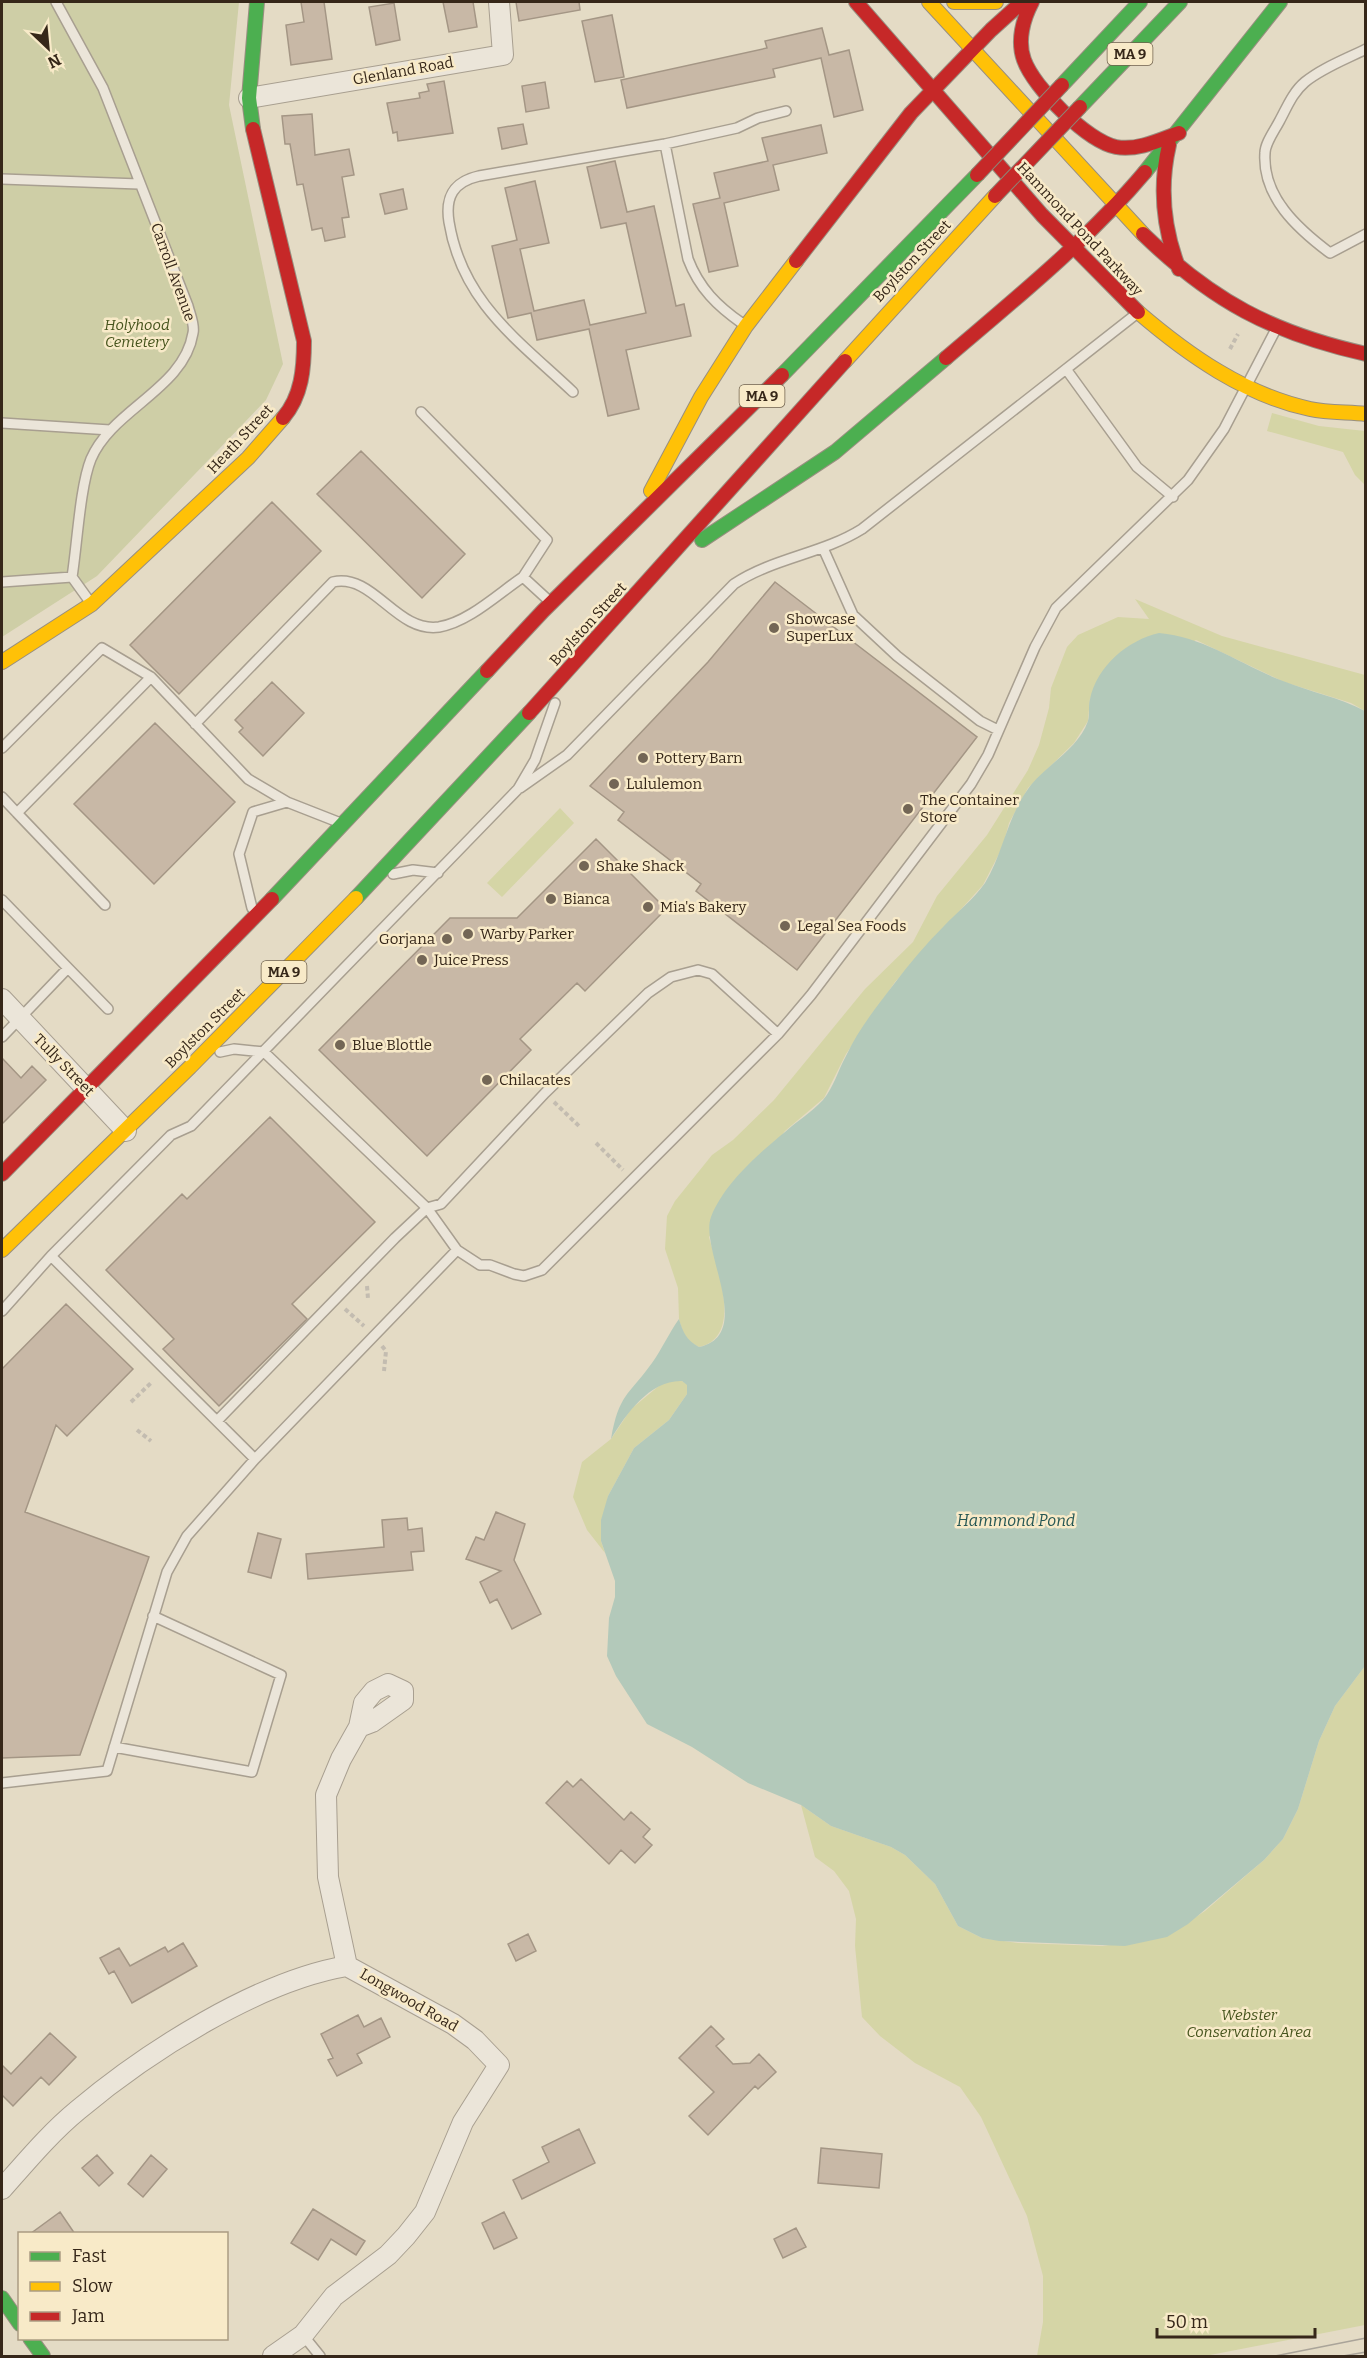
<svg xmlns="http://www.w3.org/2000/svg" width="1367" height="2358" font-family="Bitter,serif">
<style>
.green{fill:#d5d5a6}
.cemetery{fill:#cecea6}
.water{fill:#b3c9ba}
.building{fill:#c8b8a6;stroke:#a49685;stroke-width:1.5}
.lines{fill:none;stroke-linecap:round;stroke-linejoin:round}
.lane-casing{stroke:#a89f90;stroke-width:12}
.street-casing{stroke:#a89f90;stroke-width:22}
.fast-casing{stroke:#988f80;stroke-width:16}
.slow-casing{stroke:#988f80;stroke-width:16}
.jam-casing{stroke:#988f80;stroke-width:16}
.path{stroke:#c3bcb0;stroke-width:4;stroke-dasharray:4.5 3;stroke-linecap:butt}
.lane{stroke:#ebe5d9;stroke-width:9}
.street{stroke:#ebe5d9;stroke-width:20}
.fast{stroke:#4caf50;stroke-width:14}
.slow{stroke:#ffc107;stroke-width:14}
.jam{stroke:#c62828;stroke-width:14}
.tram{stroke:#aaa499;stroke-width:1.5}
.jam-bridge-casing{stroke:#8d8576;stroke-width:16;stroke-linecap:butt}
.jam-bridge{stroke:#c62828;stroke-width:14}
.poi-dot{fill:#736655;stroke:#f8eac8;stroke-width:2}
.labels{text-anchor:middle;stroke-width:5;stroke-linejoin:round;paint-order:stroke}
.shield{fill:#f8eac8;stroke:#70624e;stroke-width:1.5}
.shield-label{font-size:14px;font-weight:bold;fill:#362719}
.street-label{font-size:15px;fill:#362719;stroke:#f8eac8}
.park-label{font-size:15px;font-style:italic;fill:#46541d;stroke:#f8eac8}
.poi-label{font-size:15px;fill:#362719;stroke:#f8eac8;text-anchor:start}
.water-label{font-size:16px;font-style:italic;fill:#265754;stroke:#f8eac8}
</style>
<rect width="100%" height="100%" fill="#e4dbc5"/>
<path class="green" d="M1272,413l47,13 46,5v54l-10,-10 -12,-23 -76,-21z
M1135,599l87,37 143,39v36l-14,-8 -67,-21 -88,-42 -106,58 -2,23 -14,22 -46,45 -19,35 -6,23 -20,39 -88,97 -49,72 -22,44 -39,33 -76,106c8,30 35,100 -10,110l-9,-5 -7,-9 -4,-14 -1,-31 -13,-39 2,-33 8,-15 37,-46 21,-15 41,-40 91,-111 48,-47 24,-46 50,-61 41,-65 11,-25 10,-37 2,-20 16,-41 11,-12 40,-18 31,2z
M560,808l14,15 -72,74 -15,-14z
M673,1380l9,1 6,4 -1,9 -18,26 -35,28 -26,48 -7,45 4,12 -18,-23 -14,-33 9,-35 29,-23 20,-30 29,-24z
M1365,1666v659l-160,31h-168l6,-34v-46l-16,-60 -46,-99 -21,-30 -45,-24 -35,-27 -18,-19 -7,-71 1,-27 -7,-28 -15,-20 -19,-14 -14,-52 30,21 60,21 14,8 30,29 23,42 24,12 36,5 85,3 64,-10 38,-25 59,-51 19,-21 15,-30 21,-68 16,-35z"/>
<path class="cemetery" d="M2,2h237l-10,103 54,259 -17,36 -169,176 -95,61z"/>
<path class="water" d="M1159,633c46,4 82,32 124,48 27,11 56,16 82,30v955l-30,40 -16,35 -21,68 -15,30 -19,21 -76,64 -21,13 -42,9 -126,-5 -17,-3 -24,-12 -23,-42 -30,-29 -14,-8 -60,-21 -30,-21 -53,-22 -56,-36 -45,-23 -31,-48 -9,-20 2,-38 6,-21v-16l-14,-40v-21l7,-24 26,-48 35,-28 18,-26v-9l-5,-4c-32,-1 -56,33 -71,58 8,-45 17,-43 41,-76 10,-14 17,-30 27,-44 4,13 7,21 20,28 57,-12 0,-98 12,-130 13,-33 47,-63 74,-85 12,-11 27,-20 38,-32 11,-13 15,-30 23,-44 12,-26 31,-50 48,-72 15,-20 32,-40 50,-58 13,-14 30,-27 41,-43 18,-30 22,-65 43,-94 17,-24 50,-39 60,-68 2,-7 0,-15 2,-22 7,-33 38,-59 69,-66z"/>
<path class="building" d="M301,2h23l8,57 -41,6 -5,-40 18,-3z
M443,2h30l4,25 -28,5z
M516,2h63l1,8 -61,11z
M394,3l6,37 -24,5 -7,-38z
M612,15l12,62 -29,5 -13,-61z
M822,28l7,27 20,-5 14,60 -29,7 -13,-59 -48,11 2,8 -148,31 -6,-28 146,-32 -2,-7z
M444,81l9,52 -55,8 -1,-9 -4,1 -6,-30 33,-5 -1,-5 10,-2 -2,-7z
M545,82l4,26 -23,4 -4,-26z
M312,114l3,41 34,-6 5,26 -12,2 7,40 -7,1 3,19 -20,4 -3,-13 -10,2 -9,-46 -6,1 -7,-41h-5l-3,-28z
M523,124l4,20 -25,5 -4,-21z
M821,125l6,28 -54,12 6,25 -55,13 14,63 -29,6 -16,-68 27,-6 -6,-25 54,-12 -6,-23z
M615,161l12,51 27,-6 22,100 8,-2 7,32 -65,14 13,59 -31,7 -19,-87 -52,11 -6,-27 -23,5 -16,-72 25,-6 -12,-52 30,-7 14,62 -29,6 14,62 50,-11 6,25 56,-12 -20,-90 -25,5 -14,-61z
M403,189l4,20 -22,5 -5,-20z
M361,451l104,103 -43,44 -105,-104z
M272,502l49,49 -142,143 -49,-49z
M775,582l202,155 -180,233 -101,-79 5,-7 -83,-64 6,-8 -34,-26 118,-124z
M272,682l32,31 -41,43 -24,-24 4,-4 -8,-8z
M155,723l80,79 -81,82 -80,-80z
M596,839l70,70 -81,82 -8,-8 -57,56 11,11 -104,106 -108,-106 131,-132h67z
M2,1058l19,20 11,-12 14,14 -44,44z
M270,1117l105,105 -83,82 15,15 -88,87 -56,-57 11,-10 -68,-69 76,-76 5,5z
M66,1304l67,65 -66,67 -11,-11 -31,87 124,45 -69,198 -78,3v-389z
M496,1512l29,12 -11,36 27,54 -29,15 -15,-30 -7,4 -10,-21 21,-11 -35,-12 10,-22 8,3z
M407,1518l1,12 14,-2 2,23 -13,1 2,18 -105,9 -2,-25 78,-7 -2,-27z
M258,1533l23,6 -10,39 -23,-6z
M581,1779l43,41 7,-8 19,17 -7,8 9,8 -17,18 -14,-13 -12,14 -63,-61 21,-22 6,6z
M528,1934l8,17 -20,10 -8,-17z
M183,1943l14,23 -65,37 -18,-32 -5,3 -9,-16 19,-10 11,18 35,-19 3,5z
M358,2015l6,12 17,-9 9,19 -33,17 5,9 -25,13 -9,-16 5,-2 -12,-24z
M711,2026l13,13 -8,7 17,18 17,-1 9,-9 17,18 -18,17 -3,-3 -47,49 -19,-19 25,-24 -35,-34z
M50,2033l26,24 -27,28 -8,-8 -28,29 -11,-11v-30l9,9z
M579,2129l16,34 -73,36 -9,-19 36,-18 -7,-15z
M821,2148l61,6 -3,34 -61,-5z
M97,2155l16,18 -14,13 -17,-18z
M151,2155l16,14 -24,28 -15,-13z
M313,2209l52,32 -9,14 -25,-16 -13,21 -27,-17z
M60,2212l15,22h-45z
M504,2212l13,26 -23,11 -12,-26z
M796,2228l10,19 -23,11 -9,-19z"/>
<g class="lines">
<g class="lane-casing">
<path id="lane" d="M1366,49c-20,10 -44,19 -61,33 -12,10 -18,25 -25,38 -5,10 -15,23 -15,33 -3,44 33,76 65,100l36,-19
M665,144l23,115c11,29 29,47 55,65
M2,179l137,5
M1066,369l71,98 36,30
M573,392c-55,-52 -111,-90 -124,-170 -4,-25 4,-40 30,-46l186,-32 72,-16 21,-10 28,-7
M421,412l126,128 -24,37 24,22
M2,423l108,7
M823,548l30,67 44,41 83,65 18,9
M72,577l18,25
M2,582l70,-5c5,-31 8,-91 19,-118 21,-50 93,-70 102,-126 2,-8 -3,-19 -5,-27l-85,-218 -47,-86
M195,724l138,-142c41,-9 63,51 106,45 30,-5 60,-34 84,-50
M2,748l100,-100 49,29
M520,788l47,-33 167,-171c39,-26 88,-30 128,-55l273,-214
M2,797l15,16
M393,874l20,-4 25,3
M2,900l66,68 -66,69
M105,905l-88,-92 134,-136 97,102 39,23
M252,908l-13,-54 14,-42 34,-10 51,20
M68,968l40,41
M220,1052l14,-3 30,3 163,156 30,42 23,15h10l24,9 10,2 18,-6 236,-236 33,-39 160,-211 17,-29 47,-108 21,-39 132,-128 36,-51 51,-98
M51,1256l204,203
M2,1311l49,-55 120,-121 20,-9 327,-337 17,-29 20,-57
M217,1421l178,-183 32,-30 14,-4 104,-111 103,-100 23,-16 27,-7 14,4 66,60
M114,1747l138,25 29,-97 -128,-59
M2,1783l105,-12 60,-199 20,-36 68,-77 202,-209
M303,2335l17,21"/>
</g>
<g class="street-casing">
<path id="street" d="M249,98l254,-43 -4,-53
M2,999l124,132
M347,1966l-19,-89 -2,-82 15,-36 18,-32 5,-24 10,-12 14,-7 15,7v9l-31,22 -13,5
M2,2189c24,-27 48,-56 76,-79 69,-58 180,-129 269,-144l106,58 22,16 24,25 -36,57 -38,90 -19,24 -18,19 -54,41 -31,39 -30,21"/>
</g>
<g class="fast-casing">
<path id="fast" d="M1062,85l78,-83
M1080,107l100,-105
M253,129l-4,-31 8,-96
M1145,172l135,-170
M782,375l195,-200
M702,540l133,-88 111,-94
M356,898l173,-185
M272,899l215,-228
M2,2298l18,26
M30,2338l13,18"/>
</g>
<g class="slow-casing">
<path id="slow" d="M929,2l214,232
M954,2h42
M1138,312c50,43 107,83 172,97 18,4 38,3 56,5
M845,361l150,-165
M651,491l50,-94 45,-71 50,-65
M2,662l90,-58 156,-146 35,-40
M2,1250l188,-183 166,-169"/>
</g>
<g class="jam-casing">
<path id="jam" d="M856,2l186,213 96,97
M1032,2c-9,17 -15,39 -8,58 10,28 63,81 92,87 21,4 44,-7 63,-14
M253,129l51,212c0,27 -2,55 -21,77
M1169,145c-10,43 -6,83 10,124
M1143,234c69,67 129,99 223,120
M796,261l115,-148 80,-83 31,-28
M946,358c69,-59 140,-116 199,-186
M487,671l56,-60 239,-236
M529,713l316,-352
M2,1174l270,-275"/>
</g>
<path class="path" d="M1230,349l8,-15
M554,1102l26,25
M596,1143l27,27
M367,1286l1,13
M345,1309l19,17
M382,1346l4,5 -2,20
M131,1402l21,-20
M137,1430l14,11"/>
<use href="#lane" class="lane"/>
<use href="#street" class="street"/>
<use href="#fast" class="fast"/>
<use href="#slow" class="slow"/>
<use href="#jam" class="jam"/>
<path class="tram" d="M1275,2356l91,-18
M1343,2356l23,-4"/>
<g class="jam-bridge-casing">
<path id="jam-bridge" d="M977,175l85,-90
M995,196l85,-89"/>
</g>
<use href="#jam-bridge" class="jam-bridge"/>
</g>
<g class="poi-dot">
<circle cx="774" cy="628" r="6"/>
<circle cx="643" cy="758" r="6"/>
<circle cx="614" cy="784" r="6"/>
<circle cx="908" cy="809" r="6"/>
<circle cx="584" cy="866" r="6"/>
<circle cx="551" cy="899" r="6"/>
<circle cx="648" cy="907" r="6"/>
<circle cx="785" cy="926" r="6"/>
<circle cx="468" cy="934" r="6"/>
<circle cx="447" cy="939" r="6"/>
<circle cx="422" cy="960" r="6"/>
<circle cx="340" cy="1045" r="6"/>
<circle cx="487" cy="1080" r="6"/>
</g>
<g class="labels">
<g class="shield">
<rect x="1107.5" y="43" width="45" height="22" rx="4.5"/>
<rect x="739.5" y="385" width="45" height="22" rx="4.5"/>
<rect x="261.5" y="961" width="45" height="22" rx="4.5"/>
</g>
<g class="shield-label">
<text x="1130" y="59">MA 9</text>
<text x="762" y="401">MA 9</text>
<text x="284" y="977">MA 9</text>
</g>
<g class="street-label">
<text transform="translate(403 71) rotate(-10)" y="5">Glenland Road</text>
<text transform="translate(1080 229) rotate(47)" y="5">Hammond Pond Parkway</text>
<text transform="translate(912 261) rotate(-47)" y="5">Boylston Street</text>
<text transform="translate(173 272) rotate(70)" y="5">Carroll Avenue</text>
<text transform="translate(240 439) rotate(-47)" y="5">Heath Street</text>
<text transform="translate(588 624) rotate(-48)" y="5">Boylston Street</text>
<text transform="translate(205 1028) rotate(-45)" y="5">Boylston Street</text>
<text transform="translate(64 1065) rotate(46)" y="5">Tully Street</text>
<text transform="translate(409 2000) rotate(30)" y="5">Longwood Road</text>
</g>
<g class="park-label">
<text x="137" y="330">Holyhood<tspan x="137" dy="17">Cemetery</tspan></text>
<text x="1249" y="2020">Webster<tspan x="1249" dy="17">Conservation Area</tspan></text>
</g>
<g class="poi-label">
<text x="786" y="624">Showcase<tspan x="786" dy="17">SuperLux</tspan></text>
<text x="655" y="763">Pottery Barn</text>
<text x="626" y="789">Lululemon</text>
<text x="920" y="805">The Container<tspan x="920" dy="17">Store</tspan></text>
<text x="596" y="871">Shake Shack</text>
<text x="563" y="904">Bianca</text>
<text x="660" y="912">Mia's Bakery</text>
<text x="797" y="931">Legal Sea Foods</text>
<text x="480" y="939">Warby Parker</text>
<text x="435" y="944" text-anchor="end">Gorjana</text>
<text x="434" y="965">Juice Press</text>
<text x="352" y="1050">Blue Blottle</text>
<text x="499" y="1085">Chilacates</text>
</g>
<g class="water-label">
<text x="1016" y="1526">Hammond Pond</text>
</g>
</g>
<rect width="1367" height="2358" fill="none" stroke="#362719" stroke-width="6"/>
<rect x="18" y="2232" width="210" height="108" fill="#f8eac8" stroke="#aa9c82" stroke-width="1.5"/>
<rect x="30" y="2252" width="30" height="9" fill="#4caf50" stroke="#aa9c82" stroke-width="1.5"/>
<text x="72" y="2262" font-size="18" fill="#362719">Fast</text>
<rect x="30" y="2282" width="30" height="9" fill="#ffc107" stroke="#aa9c82" stroke-width="1.5"/>
<text x="72" y="2292" font-size="18" fill="#362719">Slow</text>
<rect x="30" y="2312" width="30" height="9" fill="#c62828" stroke="#aa9c82" stroke-width="1.5"/>
<text x="72" y="2322" font-size="18" fill="#362719">Jam</text>
<g transform="translate(48 48) rotate(154)" stroke="#f8eac8" stroke-width="4.5" paint-order="stroke">
<path d="M0-4.5L10 22L0 15L-10 22Z" fill="#362719"/>
<text y="-9" font-size="16" font-weight="bold" text-anchor="middle" fill="#362719">N</text>
</g>
<path d="M1157 2328v9h158v-9" fill="none" stroke="#362719" stroke-width="3"/>
<text x="1166" y="2328" font-size="18" fill="#362719" stroke="#f8eac8" stroke-width="4.5" paint-order="stroke">50 m</text>
</svg>
